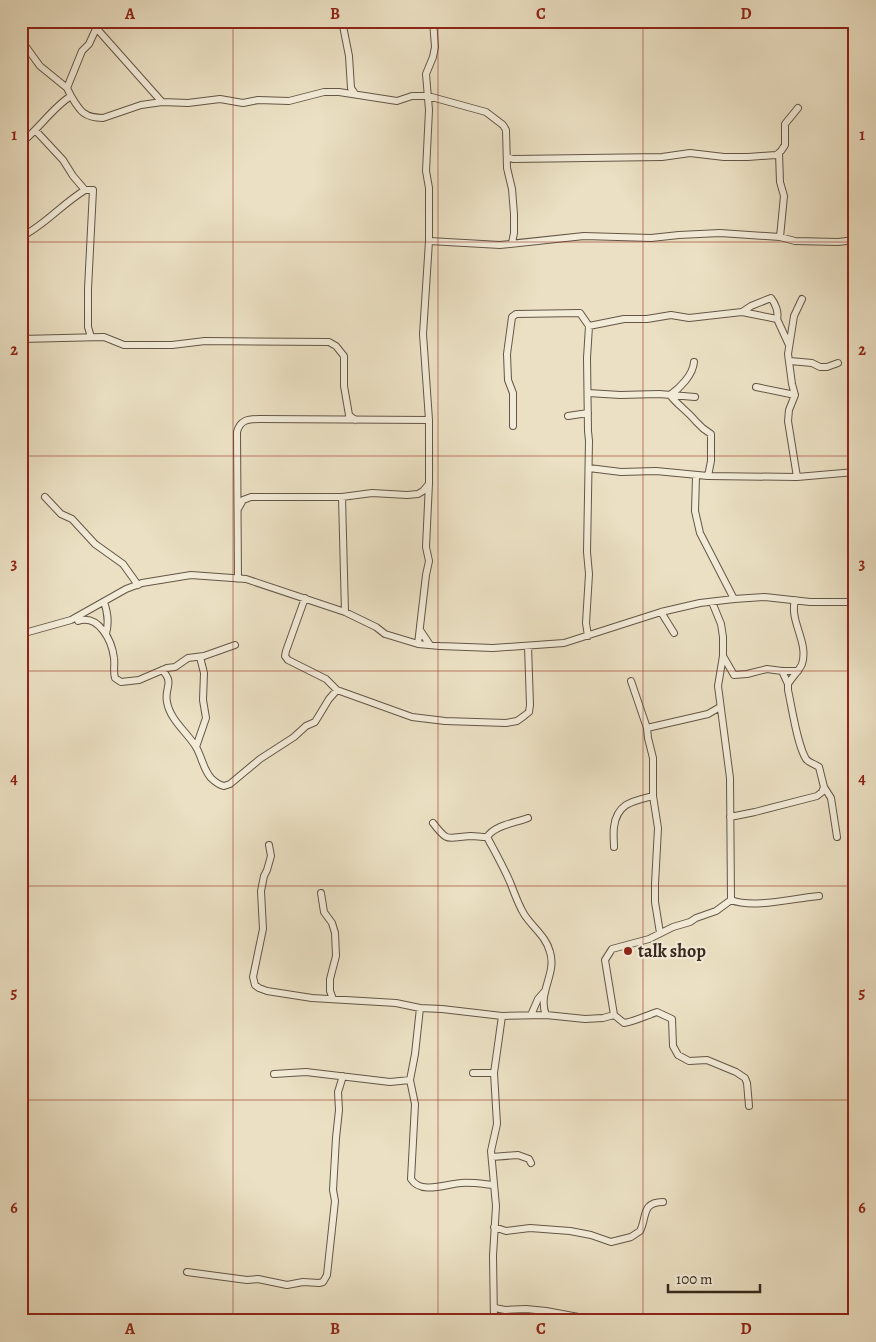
<svg xmlns="http://www.w3.org/2000/svg" width="876" height="1342" font-family="Alegreya,serif">
<style>
.lines{fill:none;stroke-linecap:round;stroke-linejoin:round}
.minor-casing{stroke:#635646;stroke-width:8}
.minor{stroke:#f2ebd8;stroke-width:6}
.grid{fill:none;stroke:#8f2418;stroke-width:1;stroke-opacity:0.55}
.poi-dot{fill:#8f2418;stroke:#f2ebd8;stroke-width:2}
.labels{text-anchor:middle;stroke-width:4.5;stroke-linejoin:round;paint-order:stroke}
.poi-label{font-size:18px;font-weight:bold;fill:#36281d;stroke:#f2ebd8;text-anchor:start}
.neatline{fill:none;stroke:#8f2418;stroke-width:2}
.grid-label{font-size:16px;text-anchor:middle;font-weight:bold;fill:#8f2418}
</style>
<rect width="100%" height="100%" fill="#ebe0c3"/>
<filter id="stains"><feTurbulence type="fractalNoise" baseFrequency=".004" numOctaves="4"/><feColorMatrix values="0 0 0 0 .2 0 0 0 0 .09 0 0 0 0 .02 0 0 0 .5 -.17"/></filter>
<radialGradient id="worn" r=".72"><stop offset=".6" stop-color="#630" stop-opacity="0"/><stop offset="1" stop-color="#630" stop-opacity=".3"/></radialGradient>
<g class="lines">
<g class="minor-casing">
<path id="minor" d="M342,21l7,35 2,32 4,6
M21,40l19,26 27,22
M71,96c9,15 13,22 32,22l38,-13 21,-3
M36,131l27,29 10,16 12,14h8l-5,99v38l3,10
M21,143c18,-14 32,-36 50,-47l-4,-8 15,-37 7,-7 6,-13 3,-1 64,72 26,1 32,-4 23,4 15,-3 31,1 35,-9h15l58,9 15,-5h16l58,16 17,13 3,5 1,38 5,21 2,25v19l-2,10
M779,153l1,29 4,14 -4,41
M507,157l6,2 149,-2 28,-4 34,4h24l28,-2 5,-4 4,-6v-21l13,-16
M21,237c24,-12 41,-33 64,-47
M429,241l71,4 84,-9 67,2 28,-3 41,-2 60,4 15,4 43,1 17,-2
M742,312l9,-6 20,-8c4,5 8,14 6,21
M589,326l35,-7h23l24,-4 18,3 53,-6 35,7 12,26
M21,339l83,-2 20,8h48l33,-4 124,1 7,4 8,10v30l5,29 6,5
M790,361l22,2 8,4h7l11,-4
M694,362c-1,13 -14,26 -24,33 6,8 13,13 20,20 9,9 9,12 21,19v27l-3,15
M756,387l39,8
M588,393l32,2 39,-1 36,3
M568,416l20,-3
M513,426v-33l-5,-13 -1,-26 5,-37 4,-3 64,-1 9,13 -2,32 1,73 1,10 -2,111 2,22 -3,49 2,13
M589,468l32,4 35,-1 52,5 89,1 58,-5
M696,476l-1,35 5,22 34,66
M797,477l-9,-56 1,-11 6,-15 -3,-11 -4,-30 6,-38 8,-17
M45,497l16,17 11,5 23,25 28,20 15,21
M342,497l3,115
M238,509l5,-9 8,-3h91l30,-4 35,2 11,-1 5,-3 5,-6
M238,579l-1,-147c3,-12 11,-13 22,-13l170,1
M305,598l-19,53 -1,5 3,4 38,19 11,11 75,27 33,4 61,2 11,-2 7,-5 5,-4 1,-7 -2,-59
M104,602c4,11 5,21 2,32
M712,602l9,22 2,13v19l-5,30 12,92 1,122
M661,612l13,21
M78,621c21,-7 34,20 36,37 1,7 -1,13 1,20l6,4 18,-2 28,-12 8,-1 13,-9 16,-2 31,-11
M420,630l10,15
M21,634l50,-14 55,-31 16,-6 49,-8 55,4 99,33 31,15 9,7 33,10 22,2 53,2 71,-5 97,-31 39,-9 34,-4 31,-2 45,5h45
M418,644l8,-69 3,-14 -3,-14 3,-64v-63l-6,-86 6,-93v-53l-3,-17 3,-61 -3,-36 7,-17 2,-10 -2,-26
M723,656l11,19 13,-1 20,-5 15,2h16
M162,670c13,13 2,18 5,32 3,18 20,30 29,45 6,10 7,22 15,31 4,4 8,7 13,8l6,-2 30,-25 34,-22 12,-11 9,-4 14,-23 8,-9
M782,671l6,13v6c4,18 9,54 18,69 3,4 9,5 13,8l5,20 7,11 6,39
M631,681l16,47 1,10 5,20v38l5,32 -3,56v18l5,31
M788,684c4,-7 11,-13 14,-20 7,-22 -13,-43 -7,-64
M647,728l61,-14 12,-7
M196,747l10,-29 -3,-18 1,-27 -4,-16
M730,817l25,-5 62,-16 5,-4 2,-5
M433,823c16,21 14,14 38,13 5,0 10,1 16,1 8,-12 28,-14 41,-19
M487,837c8,15 16,29 23,45 4,10 8,22 14,32 8,13 22,22 26,38 7,22 -13,41 -4,63
M269,845l2,11 -4,14 -3,6 -3,15 2,38 -10,48 2,8 4,3 8,3 45,7 84,5 24,5 22,1 60,7 44,-1 39,4 18,-1 11,-3
M614,847c0,-6 -1,-13 0,-20 3,-24 19,-26 39,-31
M321,893l3,19 8,11 3,10 1,23 -6,23v12l3,8
M420,1008l-5,46 -5,26 5,24 -4,75c10,16 35,5 50,4 10,-1 22,1 32,2
M531,1015l7,-16 6,-7
M473,1073h21
M274,1074l32,-2 84,10 20,-2
M749,1106l-2,-23 -2,-5 -9,-6 -29,-12 -18,1 -11,-6 -5,-9 -1,-27 -15,-7c-12,4 -21,9 -33,11l-10,-8 -9,-55 7,-11 37,-10 24,-12 17,-5 6,-4 20,-7 15,-11c23,9 63,-2 88,-4
M492,1157l26,-2 11,4 2,4
M494,1227l12,4 24,-3 40,3 21,4 20,7 20,-5 9,-6c7,-13 1,-29 23,-29
M187,1272l60,8 11,-1 29,6 16,-3 16,1 4,-1 4,-7 8,-74 -2,-11 3,-52 3,-28 -1,-18 5,-16
M495,1308l10,2 21,-1 20,2 43,8 62,2
M494,1321l-1,-65 3,-50 -5,-55 6,-27 -3,-51 8,-57"/>
</g>
<use href="#minor" class="minor"/>
</g>
<path class="grid" d="M233,21v1300M438,21v1300M643,21v1300M21,242h834M21,456h834M21,671h834M21,886h834M21,1100h834"/>
<circle class="poi-dot" cx="628" cy="951" r="5"/>
<g class="labels">
<g class="poi-label">
<text x="638" y="957">talk shop</text>
</g>
</g>
<rect width="876" height="1342" fill="none" stroke="#ebe0c3" stroke-width="55"/>
<path d="M668 1284v8h92v-8" fill="none" stroke="#36281d" stroke-width="2.5"/>
<text x="676" y="1284" font-size="15" fill="#36281d" stroke="#f2ebd8" stroke-width="4" paint-order="stroke">100 m</text>
<rect x="28" y="28" width="820" height="1286" class="neatline"/>
<g class="grid-label">
<text x="130" y="19">A</text>
<text x="335" y="19">B</text>
<text x="541" y="19">C</text>
<text x="746" y="19">D</text>
<text x="14" y="140">1</text>
<text x="862" y="140">1</text>
<text x="14" y="355">2</text>
<text x="862" y="355">2</text>
<text x="14" y="569">3</text>
<text x="862" y="569">3</text>
<text x="14" y="784">4</text>
<text x="862" y="784">4</text>
<text x="14" y="998">5</text>
<text x="862" y="998">5</text>
<text x="14" y="1213">6</text>
<text x="862" y="1213">6</text>
<text x="130" y="1334">A</text>
<text x="335" y="1334">B</text>
<text x="541" y="1334">C</text>
<text x="746" y="1334">D</text>
</g>
<rect width="100%" height="100%" filter="url(#stains)"/>
<rect width="100%" height="100%" fill="url(#worn)"/>
</svg>
